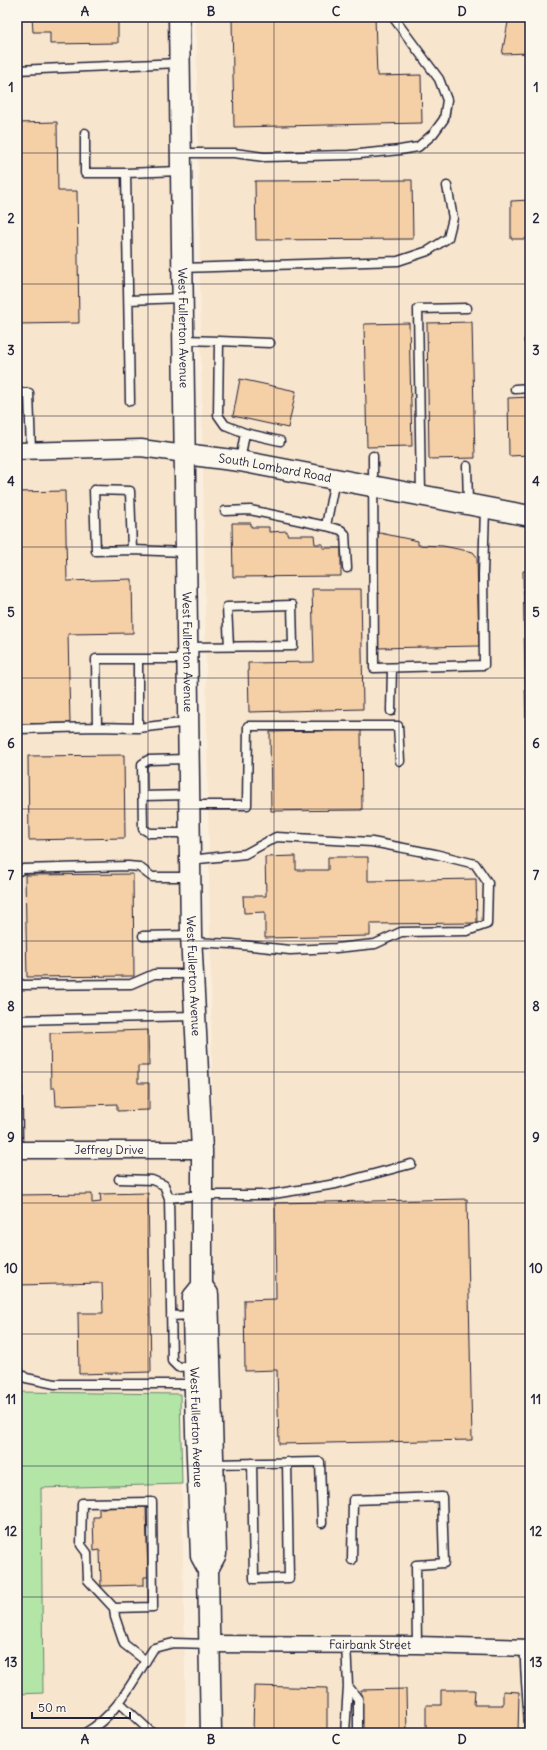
<svg xmlns="http://www.w3.org/2000/svg" width="547" height="1750" font-family="Delius,sans-serif">
<style>
.built{fill:#f8e5cd}
.green{fill:#b3e5a6;stroke:#6a8470}
.building{fill:#f5cfa5;stroke:#22223b}
.lines{fill:none;stroke-linecap:round;stroke-linejoin:round}
.service-casing{stroke:#22223b;stroke-width:11}
.minor-casing{stroke:#22223b;stroke-width:19}
.tertiary-casing{stroke:#22223b;stroke-width:23}
.service{stroke:#fbf7ec;stroke-width:8}
.minor{stroke:#fbf7ec;stroke-width:16}
.tertiary{stroke:#fbf7ec;stroke-width:20}
.grid{fill:none;stroke:#22223b;stroke-width:1;stroke-opacity:0.55}
.labels{text-anchor:middle;stroke-width:3;stroke-linejoin:round;paint-order:stroke}
.street-label{font-size:12px;fill:#22223b;stroke:#fbf7ec}
.neatline{fill:none;stroke:#22223b;stroke-width:1.5}
.grid-label{font-size:13px;text-anchor:middle;font-weight:bold;fill:#22223b}
</style>
<rect width="100%" height="100%" fill="#faefde"/>
<filter id="ink" filterUnits="userSpaceOnUse"><feTurbulence type="fractalNoise" baseFrequency=".025" numOctaves="2"/><feDisplacementMap in="SourceGraphic" scale="8" xChannelSelector="R" yChannelSelector="G"/><feConvolveMatrix kernelMatrix="1 2 1 2 8 2 1 2 1" color-interpolation-filters="sRGB"/></filter>
<g filter="url(#ink)">
<path class="built" d="M17,17h150l26,1262 -13,115 -163,-2z
M196,17h334v1716h-308z
M182,1484l4,249h-169v-39l26,-1 -2,-206z"/>
<path class="green" d="M17,1392l163,2 2,90 -141,4 2,205 -26,1z"/>
<path class="building" d="M32,17h86v26l-68,1v-12h-17z
M306,17h69l2,59 44,-1 1,48 -188,4 -2,-109z
M509,17h21v36l-28,1z
M57,122l1,69h19l2,132 -62,1v-201z
M412,180l1,59 -157,1 -1,-59z
M530,200v121h-1l-1,-82h-17v-38z
M472,322l3,136 -46,1 -2,-136z
M409,323l3,123 -45,1 -3,-123z
M240,379l56,12 -8,37 -55,-12z
M530,397v58l-21,1 -1,-58z
M65,491l2,90 65,-2 1,54 -65,1 2,89 -53,1v-232z
M232,523h19v4h18v5l18,-1v4h27l1,9h8v4h18v28l-108,1z
M380,533l38,8v4l25,1 30,6 4,5 2,89 -102,2 -1,-112z
M523,571h7v216h-3z
M312,589h49l2,120 -114,3 -1,-49 66,-1z
M361,730l1,80 -91,1 -1,-79z
M124,755l1,83 -96,2 -1,-84z
M296,856v14h32v-13h40v24l108,-2 1,44 -107,1v12l-105,2v-26l-21,1 -1,-17h23l-1,-39z
M133,874l1,102 -107,1 -2,-102z
M148,1030l1,36h-11v17h11v27l-32,1v-7l-61,2 -1,-18h-4l-1,-55z
M148,1193l3,179 -72,2 -1,-61h25l-1,-30 -83,2 -2,-90 75,-1v9l9,-1 -1,-8z
M467,1199l5,241 -193,4 -2,-74 -32,1 -1,-71 32,-1 -1,-96z
M146,1507l2,70h-4v8l-43,1 -1,-36 -6,1 -1,-34h6v-9z
M254,1686l73,2v45h-74z
M406,1689l1,44h-45l-1,-43z
M441,1690h34l-1,15h29v-14l16,1 -1,41h-92v-28h15z"/>
<g class="lines">
<g class="service-casing">
<path id="service" d="M17,70l163,-7
M85,133v40h41
M181,153h53l30,4 85,-2 51,-5 18,-3 15,-13 11,-15 3,-19 -8,-21 -46,-62
M182,268l216,-7 30,-10 20,-13 5,-20 -6,-32
M129,300l53,-2
M184,340l35,1 -1,74 7,10 20,8 35,8
M219,341l51,2
M529,341h1
M515,389l15,-1
M17,393h12l2,58
M130,401l-4,-228 54,-2
M373,456l1,212 110,-3 -1,-90 2,-67
M240,461l5,-28
M467,466l1,37
M335,479l-9,47 15,4 4,4 2,34
M421,495l-3,-186 49,-1
M225,511l25,-1 76,16
M132,550l-36,1 -2,-61 36,1 2,59 54,2
M188,647l105,-1 -1,-41 -65,2 2,39
M187,659h-91l1,68 41,1 51,-6
M391,711l1,-43
M138,728v-69
M17,729l80,-2
M188,759l-40,1 -6,4 1,65 7,4h40
M143,796l46,-1
M190,805h57l1,-79h150l2,35
M190,860l55,-6 31,-17 96,5 63,12 40,10 13,19 -1,41 -20,7 -66,1 -26,12 -39,4 -46,2 -58,-6 -40,-2
M17,872l6,-3 105,-3 11,1 13,10h38
M143,936l48,-1
M17,981l5,4 109,-1 23,-10h39
M17,1020l177,-4
M17,1059l1,91
M119,1179l33,1 12,5 5,13
M171,1316l21,-1
M194,1366l-16,1 -6,-6 -3,-163 33,-3h65l69,-11 75,-20
M17,1371l9,7 29,6h140
M252,1463l2,116 35,-1 -2,-116
M213,1464l107,-2 2,61
M352,1560l1,-60 89,-3 2,66 -28,2 1,80
M114,1608l-26,-28 -1,-27 -6,-8 1,-42 70,-1 1,105 -39,1 1,9 9,27 22,17
M525,1648c-1,28 4,56 4,85
M348,1686l10,13v34
M119,1702l33,31
M85,1733c33,-18 49,-55 69,-85l19,-5 37,1
M345,1733l3,-47 -2,-42"/>
</g>
<g class="minor-casing">
<g id="minor">
<path d="M17,451l124,-3 44,6"/>
<path id="s1" d="M17,1150h185"/>
<path id="s2" d="M210,1644l207,1 113,3"/>
</g>
</g>
<g class="tertiary-casing">
<g id="tertiary">
<path id="s3" d="M179,17l12,918 11,215v136l-9,11v18l3,117 5,124 7,13"/>
<path id="s4" d="M185,454l55,7 290,55"/>
<path d="M202,1286l6,8 8,260 -8,15 3,164"/>
</g>
</g>
<use href="#service" class="service"/>
<use href="#minor" class="minor"/>
<use href="#tertiary" class="tertiary"/>
</g>
</g>
<path class="grid" d="M148,17v1716M274,17v1716M399,17v1716M17,153h513M17,284h513M17,416h513M17,547h513M17,678h513M17,809h513M17,941h513M17,1072h513M17,1203h513M17,1334h513M17,1466h513M17,1597h513"/>
<g class="labels">
<g class="street-label">
<text dy="4" stroke="none"><textPath href="#s3" startOffset="311">West Fullerton Avenue</textPath></text>
<text dy="4" stroke="none"><textPath href="#s4" startOffset="91">South Lombard Road</textPath></text>
<text dy="4" stroke="none"><textPath href="#s3" startOffset="635">West Fullerton Avenue</textPath></text>
<text dy="4" stroke="none"><textPath href="#s3" startOffset="959">West Fullerton Avenue</textPath></text>
<text dy="4" stroke="none"><textPath href="#s1" startOffset="92">Jeffrey Drive</textPath></text>
<text dy="4" stroke="none"><textPath href="#s3" startOffset="1414">West Fullerton Avenue</textPath></text>
<text dy="4" stroke="none"><textPath href="#s2" startOffset="160">Fairbank Street</textPath></text>
</g>
</g>
<rect width="547" height="1750" fill="none" stroke="#fbf7ec" stroke-width="44"/>
<path d="M32 1712v6h98v-6" fill="none" stroke="#22223b" stroke-width="2"/>
<text x="38" y="1712" font-size="12" fill="#22223b" stroke="#fbf7ec" stroke-width="3" paint-order="stroke">50 m</text>
<rect x="22" y="22" width="503" height="1706" class="neatline"/>
<g class="grid-label">
<text x="85" y="16">A</text>
<text x="211" y="16">B</text>
<text x="336" y="16">C</text>
<text x="462" y="16">D</text>
<text x="11" y="92">1</text>
<text x="536" y="92">1</text>
<text x="11" y="223">2</text>
<text x="536" y="223">2</text>
<text x="11" y="355">3</text>
<text x="536" y="355">3</text>
<text x="11" y="486">4</text>
<text x="536" y="486">4</text>
<text x="11" y="617">5</text>
<text x="536" y="617">5</text>
<text x="11" y="748">6</text>
<text x="536" y="748">6</text>
<text x="11" y="880">7</text>
<text x="536" y="880">7</text>
<text x="11" y="1011">8</text>
<text x="536" y="1011">8</text>
<text x="11" y="1142">9</text>
<text x="536" y="1142">9</text>
<text x="11" y="1273">10</text>
<text x="536" y="1273">10</text>
<text x="11" y="1404">11</text>
<text x="536" y="1404">11</text>
<text x="11" y="1536">12</text>
<text x="536" y="1536">12</text>
<text x="11" y="1667">13</text>
<text x="536" y="1667">13</text>
<text x="85" y="1744">A</text>
<text x="211" y="1744">B</text>
<text x="336" y="1744">C</text>
<text x="462" y="1744">D</text>
</g>
</svg>
